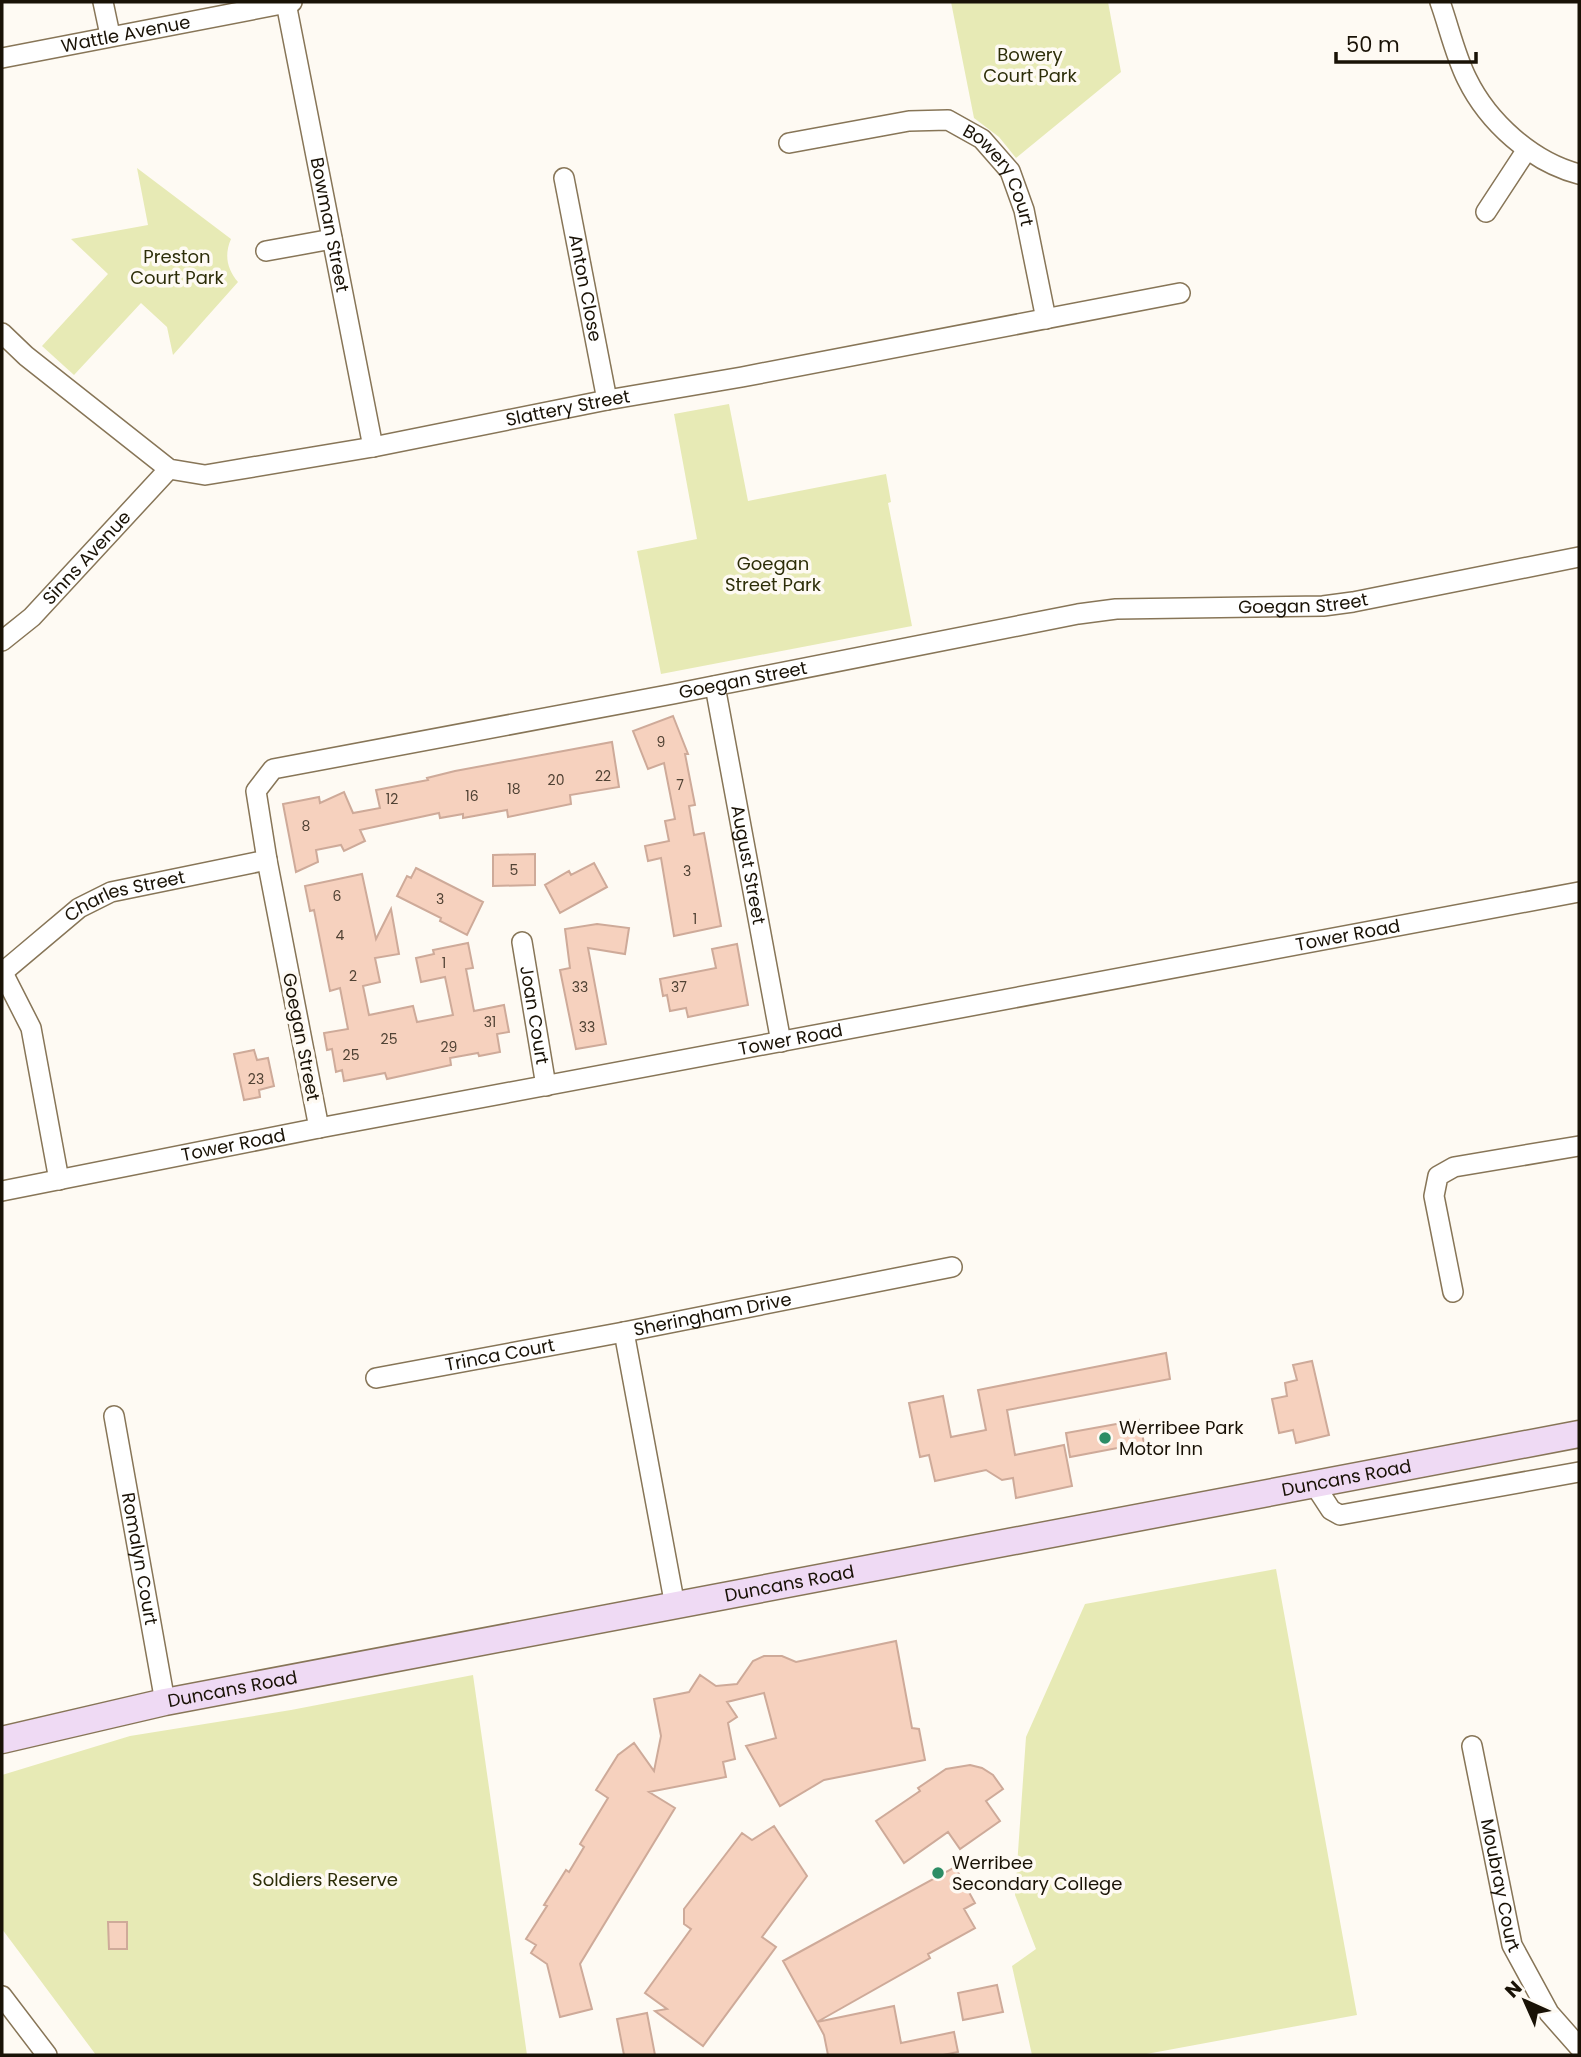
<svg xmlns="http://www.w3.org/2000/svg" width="1581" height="2057" font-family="Poppins,sans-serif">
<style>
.green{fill:#e7eab5}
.building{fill:#f6d1be;stroke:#ceaa99;stroke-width:2}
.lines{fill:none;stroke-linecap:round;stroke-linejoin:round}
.minor-casing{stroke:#877557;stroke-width:22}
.secondary-casing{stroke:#877557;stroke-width:29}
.minor{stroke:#fff;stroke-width:19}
.secondary{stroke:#efdaf4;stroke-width:26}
.poi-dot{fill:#2d8d65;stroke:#fefaf3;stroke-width:2.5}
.labels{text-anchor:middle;stroke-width:7;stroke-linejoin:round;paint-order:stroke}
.number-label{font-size:14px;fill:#504234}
.street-label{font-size:18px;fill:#191206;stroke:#fefaf3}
.park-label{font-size:18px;fill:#2d2e09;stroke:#fefaf3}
.poi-label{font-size:18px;fill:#191206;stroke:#fefaf3;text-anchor:start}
</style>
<rect width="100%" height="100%" fill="#fefaf3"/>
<path class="green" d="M951,2h157l13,70 -105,86 -17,-21 -25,-19z
M137,168l94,71c-7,16 -4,30 7,43l-65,73 -6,-28 -26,-24 -67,72 -32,-29 66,-72 -37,-35 77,-14z
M729,404l19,97 138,-27 5,28 -3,1 24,123 -251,48 -24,-123 60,-12 -23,-125z
M1276,1569l81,446 -216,40h-109l-20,-89 24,-17 -21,-54 11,-158 59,-133z
M473,1675l54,380h-431l-94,-126v-154l128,-39 161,-26z"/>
<path class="building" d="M673,716l15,38h-3l10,51 -6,1 5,29 10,-2 17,93 -47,10 -13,-78 -13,3 -3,-15 24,-5 -4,-20 10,-2 -11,-56 -16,6 -15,-38z
M612,742l7,45 -49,8 1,9 -63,13 -1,-7 -44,8v-4l-23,4 -1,-5 -79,17 5,11 -21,10 -3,-6 -25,5 2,12 -22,10 -13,-68 36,-7 1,6 24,-11 9,21 27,-5 -4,-18 52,-10 -1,-2 28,-7z
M535,854v31l-42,1v-31z
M594,863l13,24 -47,26 -15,-28 24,-14 2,4z
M416,868l67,34 -16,33 -27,-14 1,-3 -44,-22 10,-20 4,2z
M362,874l14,65 15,-30 8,45 -24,4 5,24 -17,4 6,29 44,-9 4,16 36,-7 -8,-38 -24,5 -5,-24 18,-4 -1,-4 35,-7 5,25 -7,1 8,42 30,-6 5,27 -12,2 3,18 -21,4 -1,-3 -28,5 1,7 -64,14 -2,-6 -41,8 -2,-11 -6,2 -4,-23 -5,1 -3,-17 24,-4 -8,-41 -10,3 -16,-81 -4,1 -5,-25z
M597,924l32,4 -4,26 -37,-6 18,96 -30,5 -16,-79 10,-2 -5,-39z
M737,944l11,61 -60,12 -2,-9 -16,3 -3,-16 -4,1 -3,-17 56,-11 -4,-19z
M254,1050l3,10 11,-2 6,28 -15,4 1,7 -16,3 -10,-46z
M1166,1353l4,26 -163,31 8,45 49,-10 8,41 -56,12 -3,-20 -11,2 -16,-10 -51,11 -6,-26 -9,2 -11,-54 34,-7 8,41 35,-7 -8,-40z
M1312,1361l17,74 -33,8 -3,-13 -14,3 -7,-34 15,-3 -2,-13 12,-3 -4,-15z
M1139,1420l5,23 -74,14 -4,-24z
M896,1641l16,87 7,1 6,31 -101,20 -44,26 -34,-60 30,-8 -12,-45 -37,9 10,15 -9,6 7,36 -12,3 3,15 -77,15 26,16 -95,156 12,45 -32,8 -13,-53 -16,-11 5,-8 -10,-6 21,-33 -3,-1 22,-35 3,2 15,-25 -4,-3 28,-46 -12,-8 22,-35 16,-12 20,28 7,-35 -7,-37 35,-7 11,-17 16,11 21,-2 16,-23 11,-5h18l14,6z
M970,1765l12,3 11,7 10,14 -17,12 14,20 -40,28 -12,-17 -44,31 -28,-42 44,-30 -2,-3 28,-19z
M774,1826l33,50 -45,61 14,10 -73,99 -48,-35 12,-2 -22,-16 46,-64 -7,-5v-15l58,-76 10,7z
M955,1867l20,36 -11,6 11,19 -47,26 2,4 -113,64 -34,-61z
M108,1922h19v27h-18z
M997,1985l6,27 -40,8 -5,-27z
M894,2006l7,37 53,-11 4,20 -15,3h-115l-4,-20 -7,-13z
M647,2013l8,42h-31l-7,-36z"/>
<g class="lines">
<g class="minor-casing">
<g id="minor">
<path d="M103,2l7,33"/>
<path d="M1440,2c9,25 15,53 27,77 21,43 65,83 112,95"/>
<path id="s1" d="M286,3l87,444"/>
<path id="s2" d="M2,58l290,-56"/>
<path id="s3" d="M789,143l120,-22 39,-1 34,19 28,32 14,39 22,109"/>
<path id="s4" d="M564,178l43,222"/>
<path d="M1486,212l40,-61"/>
<path d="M266,251l66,-12"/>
<path id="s5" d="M2,333l24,23 143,113 36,6 168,-28 234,-47 135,-23 438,-84"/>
<path id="s6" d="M2,641l30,-24 137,-148"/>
<path id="s7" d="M715,686l66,356"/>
<path id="s8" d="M522,942l24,144"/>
<path d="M2,971l29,57 28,152"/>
<path id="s9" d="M3,972l76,-64 32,-16 156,-32"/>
<path id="s10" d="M319,1128l-52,-268 -11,-69 17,-22 400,-75 405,-80 38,-5 207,-3 30,-4 226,-45"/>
<path id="s11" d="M2,1191l317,-63 1260,-236"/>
<path d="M1453,1292l-19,-96 4,-20 16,-9 125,-21"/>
<path id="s12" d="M376,1378l248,-46"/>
<path id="s13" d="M114,1416l51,286"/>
<path d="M1314,1484l17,26 9,5 239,-43"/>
<path id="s14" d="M675,1606l-51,-274 328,-65"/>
<path id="s15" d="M1472,1746l40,199 37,68 30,34"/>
<path d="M2,1996l45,59"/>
</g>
</g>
<g class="secondary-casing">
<g id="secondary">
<path id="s16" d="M2,1740l163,-38 1414,-268"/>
</g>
</g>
<use href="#minor" class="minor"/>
<use href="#secondary" class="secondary"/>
</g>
<g class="poi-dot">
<circle cx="1105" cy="1438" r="7"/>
<circle cx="938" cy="1873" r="7"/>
</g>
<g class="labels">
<g class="number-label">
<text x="661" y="747">9</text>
<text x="603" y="781">22</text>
<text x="556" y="785">20</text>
<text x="680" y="790">7</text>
<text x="514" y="794">18</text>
<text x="472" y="801">16</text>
<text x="392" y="804">12</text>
<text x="306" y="831">8</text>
<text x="514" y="875">5</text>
<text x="687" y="876">3</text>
<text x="337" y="901">6</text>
<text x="440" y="904">3</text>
<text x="695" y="924">1</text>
<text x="340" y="940">4</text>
<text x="444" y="968">1</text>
<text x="353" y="981">2</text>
<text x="580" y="992">33</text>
<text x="679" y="992">37</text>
<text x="490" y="1027">31</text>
<text x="587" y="1032">33</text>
<text x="389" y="1044">25</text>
<text x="449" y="1052">29</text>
<text x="351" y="1060">25</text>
<text x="256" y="1084">23</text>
</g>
<g class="street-label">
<text dy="6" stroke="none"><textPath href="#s2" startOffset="126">Wattle Avenue</textPath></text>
<text dy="6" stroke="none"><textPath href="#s3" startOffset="240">Bowery Court</textPath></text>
<text dy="6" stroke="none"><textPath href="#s1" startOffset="226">Bowman Street</textPath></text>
<text dy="6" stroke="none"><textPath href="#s4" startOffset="112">Anton Close</textPath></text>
<text dy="6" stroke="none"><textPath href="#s5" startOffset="621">Slattery Street</textPath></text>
<text dy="6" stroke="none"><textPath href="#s6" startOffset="119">Sinns Avenue</textPath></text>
<text dy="6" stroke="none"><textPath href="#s10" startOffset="1416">Goegan Street</textPath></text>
<text dy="6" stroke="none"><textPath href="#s10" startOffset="849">Goegan Street</textPath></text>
<text dy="6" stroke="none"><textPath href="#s7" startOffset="182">August Street</textPath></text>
<text dy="6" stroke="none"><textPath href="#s9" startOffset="147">Charles Street</textPath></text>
<text dy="6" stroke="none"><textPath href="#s11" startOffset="1370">Tower Road</textPath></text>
<text dy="6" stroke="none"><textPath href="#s8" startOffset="74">Joan Court</textPath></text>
<text transform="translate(301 1037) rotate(79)" y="6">Goegan Street</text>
<text dy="6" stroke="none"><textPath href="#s11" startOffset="803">Tower Road</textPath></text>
<text dy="6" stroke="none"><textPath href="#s11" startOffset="236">Tower Road</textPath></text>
<text dy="6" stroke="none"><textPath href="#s14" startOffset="369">Sheringham Drive</textPath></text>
<text dy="6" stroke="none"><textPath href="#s12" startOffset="126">Trinca Court</textPath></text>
<text dy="6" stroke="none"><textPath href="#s16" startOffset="1370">Duncans Road</textPath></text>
<text dy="6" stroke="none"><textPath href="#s13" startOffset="145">Romalyn Court</textPath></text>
<text dy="6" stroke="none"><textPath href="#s16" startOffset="803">Duncans Road</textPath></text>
<text dy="6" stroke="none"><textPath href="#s16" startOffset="236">Duncans Road</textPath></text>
<text dy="6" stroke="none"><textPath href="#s15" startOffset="142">Moubray Court</textPath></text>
</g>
<g class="park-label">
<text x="1030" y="61">Bowery<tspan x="1030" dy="21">Court Park</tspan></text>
<text x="177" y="263">Preston<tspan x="177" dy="21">Court Park</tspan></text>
<text x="773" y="570">Goegan<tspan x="773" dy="21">Street Park</tspan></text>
<text x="325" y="1886">Soldiers Reserve</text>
</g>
<g class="poi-label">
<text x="1119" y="1434">Werribee Park<tspan x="1119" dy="21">Motor Inn</tspan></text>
<text x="952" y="1869">Werribee<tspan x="952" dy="21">Secondary College</tspan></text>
</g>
</g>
<rect width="1581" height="2057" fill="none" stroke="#191206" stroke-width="7"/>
<g transform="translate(1525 2001) rotate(315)" stroke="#fefaf3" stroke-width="5" paint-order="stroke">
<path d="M0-5L12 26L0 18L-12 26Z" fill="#191206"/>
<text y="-10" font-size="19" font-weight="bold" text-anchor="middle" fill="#191206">N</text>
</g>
<path d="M1336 52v10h140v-10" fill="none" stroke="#191206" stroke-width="3.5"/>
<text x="1346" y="52" font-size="21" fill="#191206" stroke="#fefaf3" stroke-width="5" paint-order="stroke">50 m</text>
</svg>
